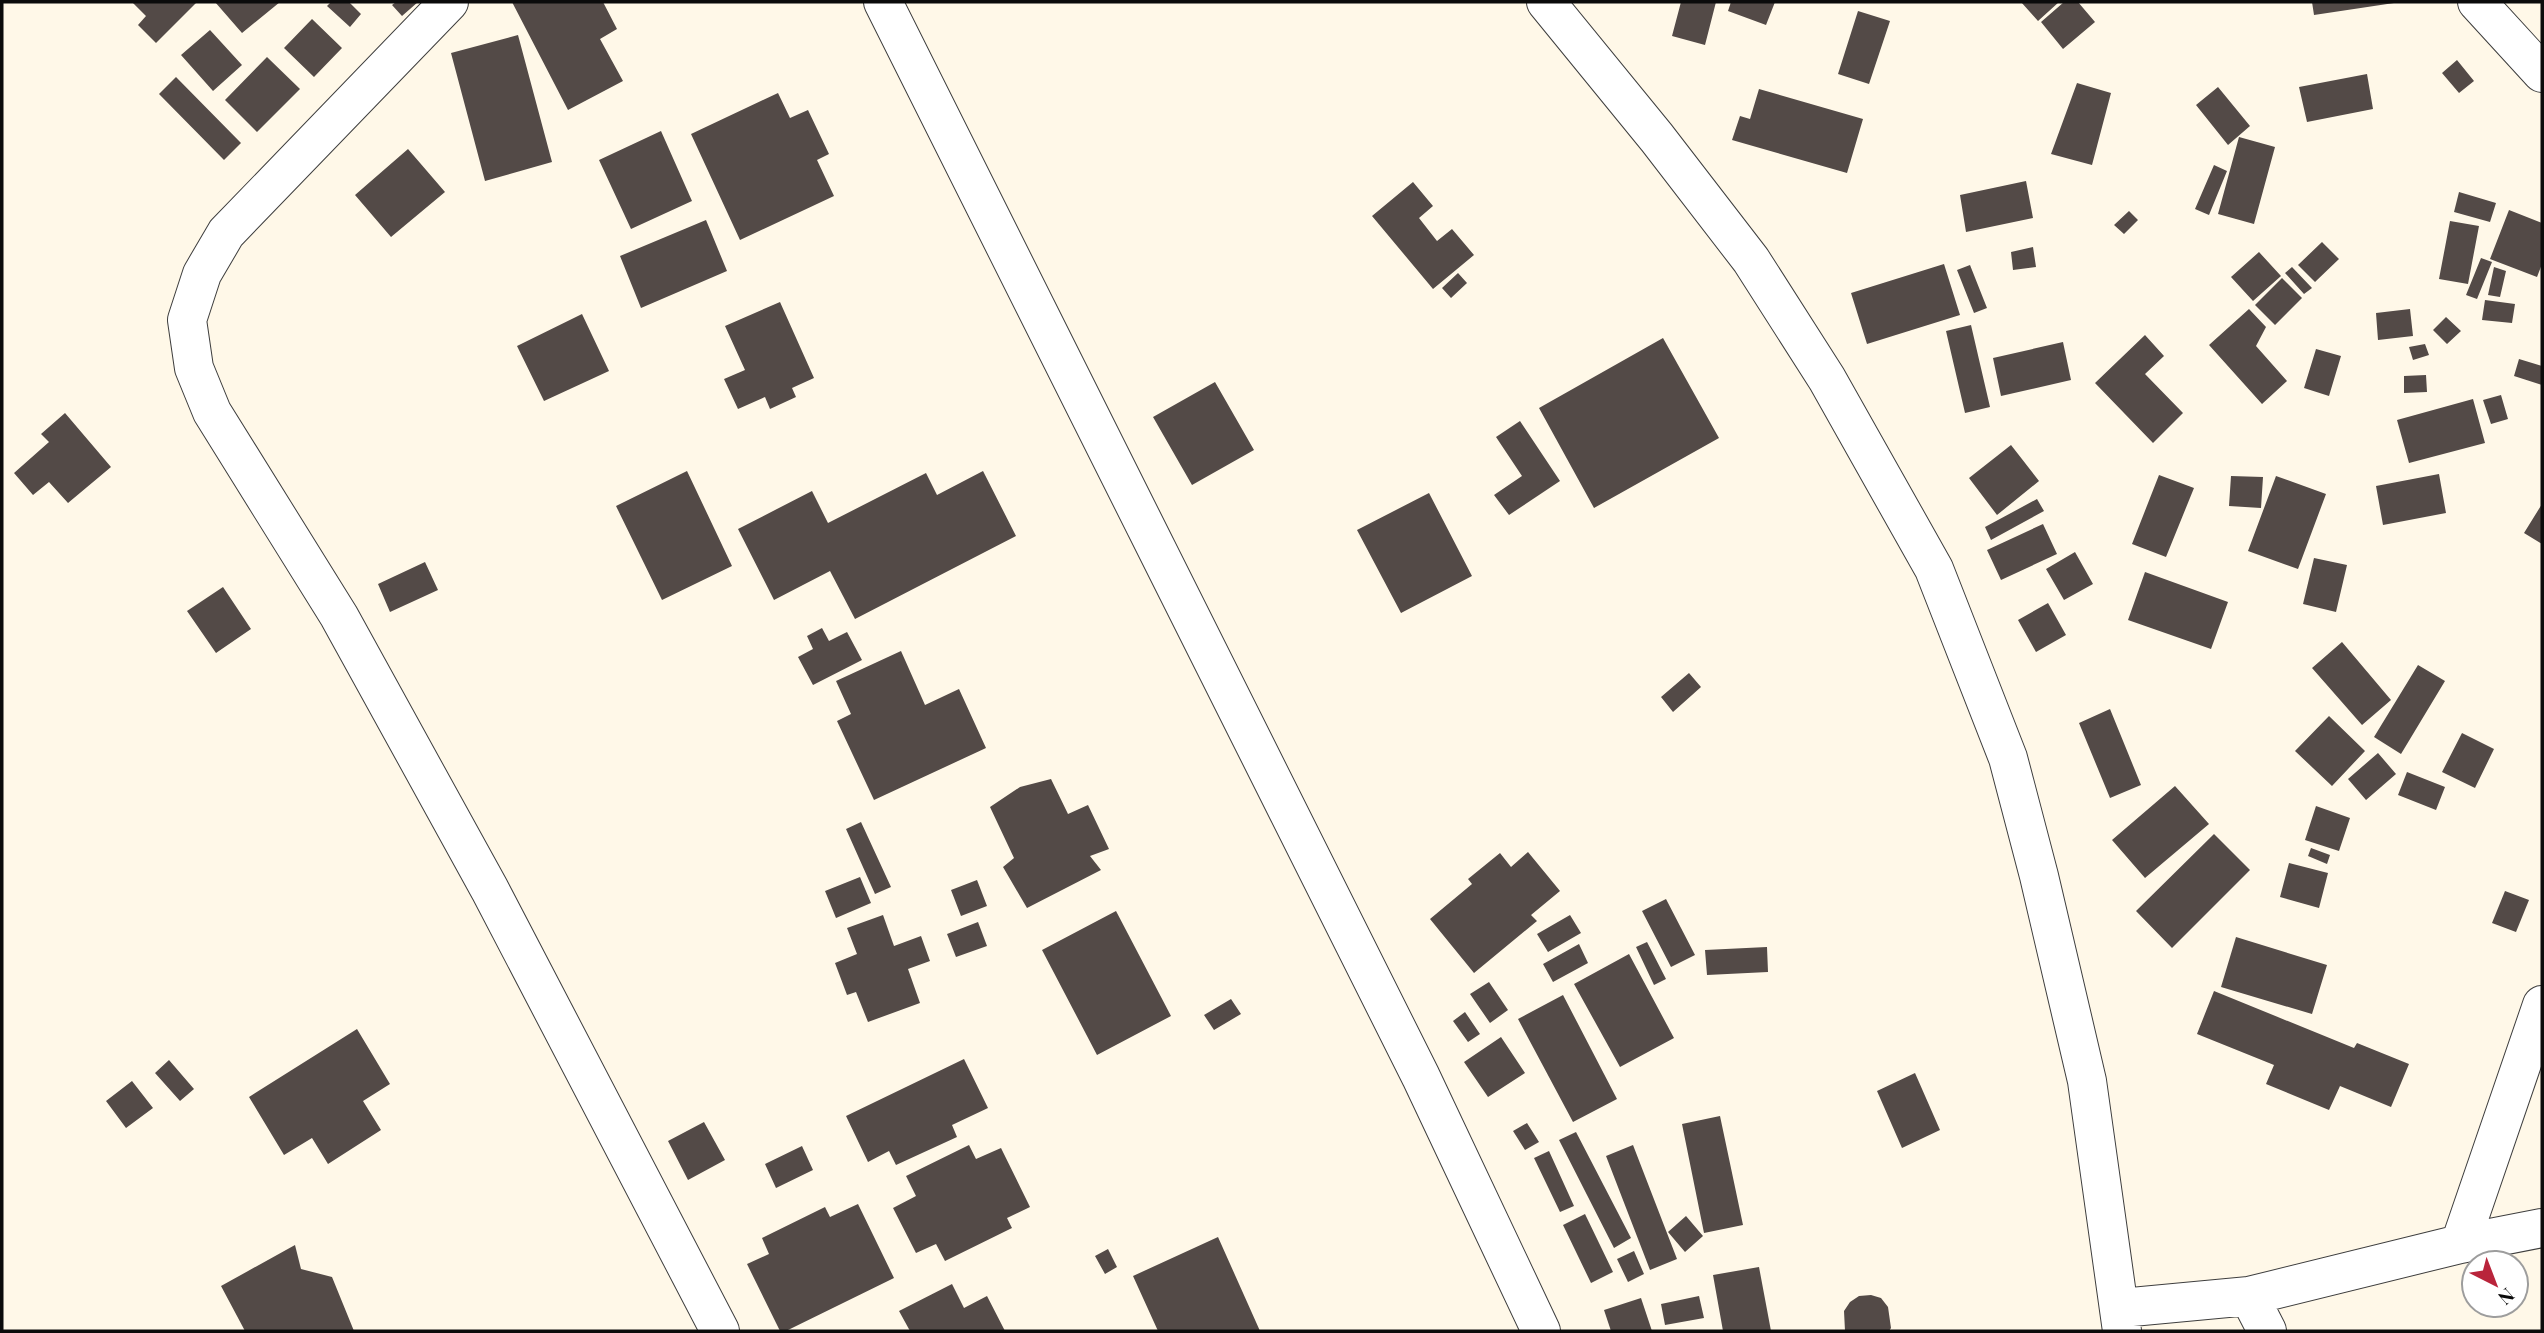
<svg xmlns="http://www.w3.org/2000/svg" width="2544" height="1333" font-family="'Playfair Display',serif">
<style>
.building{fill:#534a47}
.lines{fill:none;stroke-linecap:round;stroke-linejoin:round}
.street-casing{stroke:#3e3e3e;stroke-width:40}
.street{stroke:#fff;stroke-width:38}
</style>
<rect width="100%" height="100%" fill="#fff8e8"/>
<path class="building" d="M132,2h65l-41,41 -18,-18 8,-9z
M215,2h65l-38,31z
M331,2h18l12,12 -11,13 -23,-21z
M396,2h22l-16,14 -10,-11z
M512,2h91l14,27 -17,10 23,42 -55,29z
M1681,2h35l-11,43 -33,-9z
M1731,2h44l-9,23 -38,-14z
M2021,2h38l-21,19z
M2064,2h14l17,20 -32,27 -22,-27z
M2312,2h82v1l-80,12z
M1858,11l32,10 -21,63 -31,-10z
M312,19l30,29 -28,29 -30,-29z
M210,30l32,35 -29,26 -32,-36z
M518,35l34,127 -67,19 -34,-128z
M267,57l33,32 -43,43 -32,-32z
M2457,60l17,21 -15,12 -17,-20z
M2367,74l6,35 -66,13 -8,-35z
M176,77l65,66 -17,17 -65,-66z
M2077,83l34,10 -19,72 -41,-11z
M2218,87l32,39 -22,19 -32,-40z
M1759,89l104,30 -16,54 -115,-33 8,-24 10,3z
M778,93l12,25 18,-8 21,44 -12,6 17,36 -94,44 -49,-106z
M661,131l31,70 -61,28 -32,-69z
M2239,137l36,10 -21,77 -36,-10z
M408,149l37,43 -54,45 -36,-42z
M2214,165l13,6 -18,44 -14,-6z
M2026,181l7,37 -67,14 -6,-37z
M1413,182l20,24 -14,12 18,23 15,-12 22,26 -41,34 -61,-73z
M2459,192l37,11 -6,19 -36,-10z
M2509,210l33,13v41l-5,13 -47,-18z
M2129,211l9,9 -14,14 -10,-9z
M706,220l21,51 -86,37 -21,-52z
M2450,221l29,5 -11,58 -29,-5z
M2322,242l17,17 -24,23 -17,-17z
M2033,247l3,20 -23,3 -2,-18z
M2259,252l22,24 -28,25 -22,-24z
M2481,258l11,4 -15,37 -11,-4z
M1944,264l16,51 -93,29 -16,-51z
M1970,265l17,43 -13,5 -17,-43z
M2292,267l20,21 -8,6 -19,-21z
M2494,267l12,4 -6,26 -12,-2z
M1458,273l9,10 -16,15 -9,-10z
M2282,278l20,20 -27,27 -20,-20z
M2485,300l30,4 -3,19 -30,-3z
M780,302l34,76 -22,10 4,9 -26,12 -5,-12 -27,12 -14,-30 21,-9 -20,-44z
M2249,309l17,18 -10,19 31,35 -25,23 -53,-59z
M2410,309l3,27 -35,4 -2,-27z
M582,314l27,57 -65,30 -27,-55z
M2446,317l15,14 -14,13 -14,-14z
M1971,325l19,82 -25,6 -19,-82z
M2145,335l19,21 -19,18 38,39 -30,30 -58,-60z
M1663,338l56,100 -125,70 -55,-100z
M2063,342l8,38 -70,16 -8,-38z
M2425,344l4,11 -16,5 -4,-13z
M2316,349l25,7 -12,40 -25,-8z
M2519,359l23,7v19l-28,-9z
M2426,375l1,17 -23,1v-17z
M1215,382l39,68 -62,35 -39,-68z
M2501,395l7,24 -17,5 -8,-24z
M2473,399l12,44 -76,20 -12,-43z
M65,413l46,54 -43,36 -19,-21 -16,13 -19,-22 35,-31 -8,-8z
M1520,421l40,60 -51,34 -15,-20 28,-19 -26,-39z
M2011,445l28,36 -42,34 -28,-37z
M687,471l45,95 -70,34 -46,-94z
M983,471l33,65 -161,83 -25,-48 -56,29 -36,-71 74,-38 16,32 98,-50 11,22z
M2439,474l7,39 -63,12 -7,-39z
M2159,475l35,13 -28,69 -34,-13z
M2231,476l32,1 -2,31 -32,-2z
M2276,476l50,18 -28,75 -50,-18z
M1429,493l43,83 -71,37 -44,-83z
M2037,499l7,12 -53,29 -6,-13z
M2542,504v40l-18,-11z
M2043,524l14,30 -56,26 -14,-30z
M2075,552l18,32 -29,16 -18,-31z
M2314,558l33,7 -11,47 -33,-8z
M425,562l13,28 -48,22 -12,-28z
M2145,572l83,30 -17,47 -83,-29z
M223,587l28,42 -35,24 -29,-42z
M2048,603l18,32 -30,17 -18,-32z
M822,628l7,13 18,-9 15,28 -49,25 -15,-28 15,-8 -6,-13z
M2342,642l49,58 -29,25 -50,-57z
M901,651l24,54 34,-16 27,59 -112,52 -37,-79 14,-7 -15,-33z
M2418,665l27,16 -44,73 -27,-17z
M1689,673l12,14 -28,25 -12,-15z
M2110,709l31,76 -31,13 -31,-75z
M2329,716l36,35 -33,35 -37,-35z
M2462,733l32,16 -19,39 -33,-16z
M2378,753l18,21 -30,26 -18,-21z
M2407,772l38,15 -9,23 -38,-15z
M1051,779l17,35 20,-9 21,44 -19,7 11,14 -74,38 -24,-41 11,-9 -24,-51 30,-20z
M2175,786l34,38 -64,54 -33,-38z
M2316,806l34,12 -11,33 -34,-11z
M861,822l30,65 -16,7 -29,-65z
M2214,834l36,36 -78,78 -36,-37z
M2311,848l19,7 -3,9 -19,-8z
M1528,852l32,39 -29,24 6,6 -63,52 -44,-54 42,-35 -4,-5 32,-26 11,14z
M2289,863l39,10 -9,35 -39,-11z
M860,877l11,26 -35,15 -11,-27z
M977,880l10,26 -26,10 -10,-26z
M2505,891l24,9 -13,32 -24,-9z
M1666,899l29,56 -24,12 -29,-56z
M1116,911l55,105 -74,39 -55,-105z
M883,915l11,31 27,-10 9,25 -22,8 12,34 -52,19 -12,-30 -9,3 -12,-32 22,-9 -10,-26z
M1570,915l11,18 -33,19 -11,-18z
M978,922l9,24 -31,11 -9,-23z
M2236,937l91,28 -15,49 -91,-27z
M1647,942l19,37 -12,6 -18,-38z
M1579,944l9,19 -35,19 -10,-18z
M1767,947l1,25 -61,3 -2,-25z
M1629,954l45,84 -54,29 -46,-83z
M1489,982l19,28 -18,13 -20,-29z
M2214,991l140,57 3,-5 52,21 -18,43 -51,-21 -11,24 -63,-26 8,-19 -77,-31z
M1563,995l54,104 -44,23 -55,-103z
M1231,999l10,15 -27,16 -10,-15z
M1465,1012l15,22 -12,8 -15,-21z
M357,1029l33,55 -27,17 18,29 -53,34 -16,-26 -28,17 -35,-58z
M1501,1037l24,36 -37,24 -24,-35z
M964,1059l24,49 -36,17 5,12 -61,28 -7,-14 -21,11 -22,-46z
M169,1060l25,29 -14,12 -25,-28z
M1915,1073l25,57 -38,18 -25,-57z
M132,1081l21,27 -27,20 -20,-27z
M1720,1116l23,109 -39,8 -22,-109z
M704,1122l21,38 -37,20 -20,-39z
M1527,1123l12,19 -14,8 -12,-19z
M1576,1132l55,106 -17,10 -55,-108z
M969,1145l7,14 25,-11 29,59 -23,11 5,10 -67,33 -9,-17 -20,9 -23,-45 23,-12 -10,-20z
M1633,1145l44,114 -27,11 -44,-114z
M802,1146l11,24 -37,18 -11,-24z
M1549,1151l25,55 -14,6 -26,-54z
M858,1204l36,74 -108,53h-6l-33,-67 22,-10 -7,-16 63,-31 5,10z
M1585,1214l28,58 -22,11 -28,-58z
M1686,1216l17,20 -18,16 -17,-20z
M1218,1237l42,94h-102l-25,-55z
M295,1245l6,24 31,8 22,54h-109l-24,-45z
M1108,1249l9,18 -12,7 -10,-18z
M1634,1251l10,23 -16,8 -11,-23z
M1759,1267l12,64h-48l-10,-56z
M952,1284l12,24 23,-12 18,35h-95l-11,-20z
M1871,1295l10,3 7,9 3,21 -2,3h-44l-1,-20 6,-9 9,-6z
M1699,1296l5,22 -39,7 -4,-21z
M1641,1298l11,33h-41l-7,-21z"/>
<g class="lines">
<g class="street-casing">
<path id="street" d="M449,2l-223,231 -24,41 -15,46 7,48 18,44 127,204 151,274 230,441
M883,2l538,1075 120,254
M1546,2l111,136 94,122 76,119 107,190 74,189 31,118 48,205 35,250
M2477,2l65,71
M2460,1244l82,-239
M2249,1296l18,35
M2121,1308l128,-12 211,-52 82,-16"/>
</g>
<use href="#street" class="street"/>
</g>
<rect width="2544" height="1333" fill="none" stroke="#0b0b0b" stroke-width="7"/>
<g transform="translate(2495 1284) rotate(138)"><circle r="33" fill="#ffffff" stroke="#9d9d9d" stroke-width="2"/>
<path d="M0-5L12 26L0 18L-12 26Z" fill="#b9243b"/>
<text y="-10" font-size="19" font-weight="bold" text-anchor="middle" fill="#0b0b0b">N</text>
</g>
</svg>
